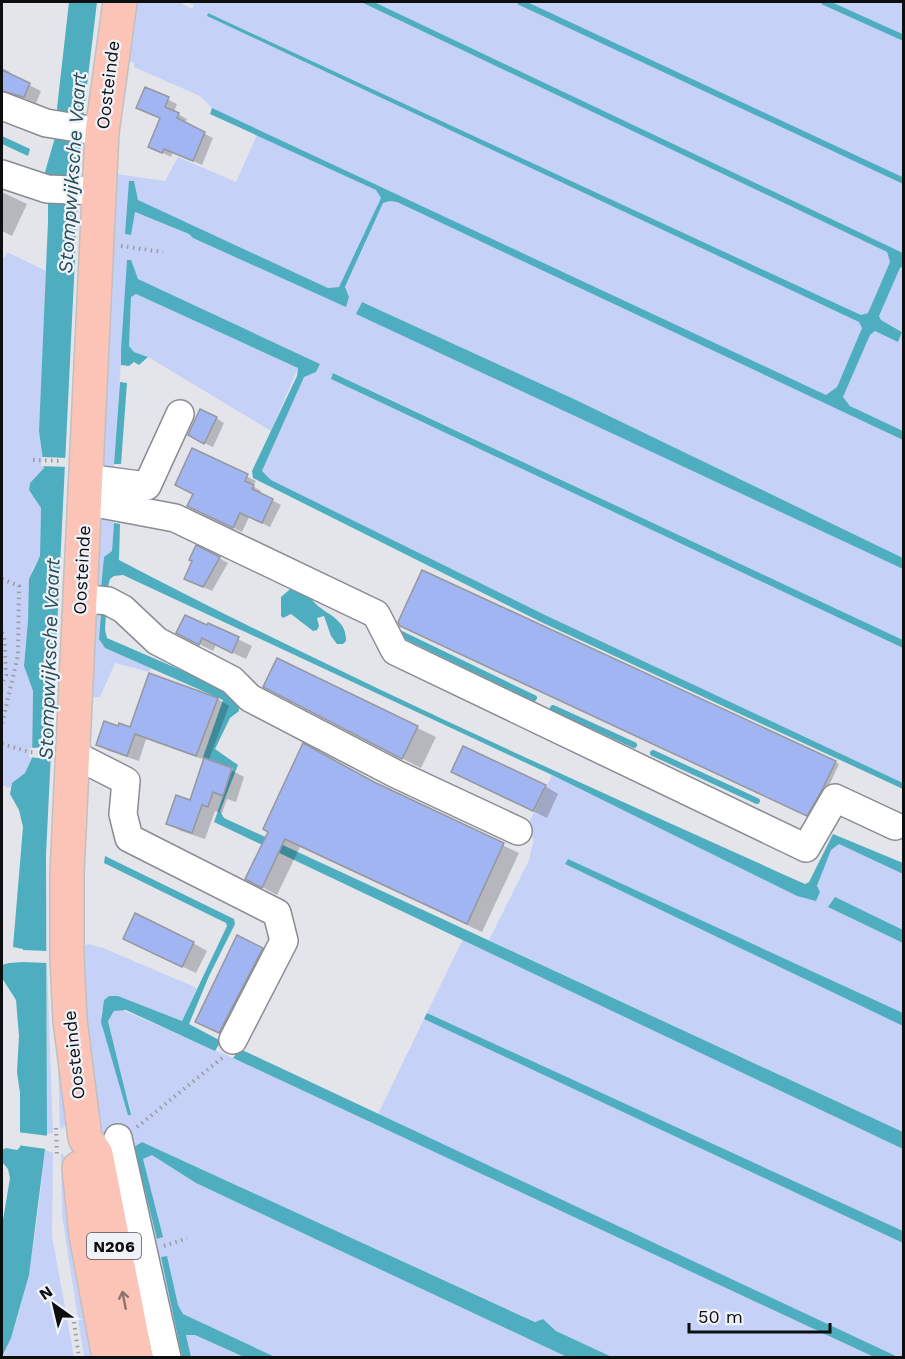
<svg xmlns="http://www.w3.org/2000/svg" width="905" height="1359" font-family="'Work Sans',sans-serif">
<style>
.green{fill:#c6d1f7}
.water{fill:#4fadc0}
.pier{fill:#e3e5eb}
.shadow{fill:#0003}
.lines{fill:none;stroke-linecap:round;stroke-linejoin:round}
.stream{stroke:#4fadc0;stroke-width:6}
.building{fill:#a2b5f3;stroke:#95979c;stroke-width:1.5}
.minor-casing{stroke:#8a8c92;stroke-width:30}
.major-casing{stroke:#c0c0c1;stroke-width:36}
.path{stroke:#9a9ba0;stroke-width:4;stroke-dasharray:1.5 4.5;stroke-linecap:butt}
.minor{stroke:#fff;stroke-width:27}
.major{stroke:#fbc4b6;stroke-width:33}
.oneway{stroke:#90726b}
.labels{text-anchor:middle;stroke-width:4.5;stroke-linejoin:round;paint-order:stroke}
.shield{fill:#f0f2f9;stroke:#515256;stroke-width:1.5}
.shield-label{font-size:16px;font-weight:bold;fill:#0d0e10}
.street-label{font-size:18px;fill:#0d0e10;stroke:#f0f2f9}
.water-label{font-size:20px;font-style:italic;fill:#254f58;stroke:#f0f2f9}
</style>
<rect width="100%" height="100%" fill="#e3e5eb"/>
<path class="green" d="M129,2h50l13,7 2,-4 -6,-3h173l526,250 3,10 -22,51 -7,2 -653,-302 -1,3 652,306 3,6 -25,59 -11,8 -567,-264 -47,-23 -12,-12 -66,-29v-4l-7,-3z
M374,2h529v251z
M257,135l119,55 5,8 -42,89 -11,1 -191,-88 -3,-19 -9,53 6,1 3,-23 55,22 4,4 156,59 -4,-9 38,-85 7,-2 7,1 506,238v118l-327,-158 -214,-98 -5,11 546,256v71l-569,-267 -3,6 572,269v135l-358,-168 -274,-135 -9,-9 42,-95 12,-4 4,-8 -182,-85 -10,-19 -14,204v59l-2,28 -8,6 -3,31 -6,-1 15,-414 55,8 13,-24 58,25z
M7,252l39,19 -7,160 5,37 -14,15 -1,7 12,18 -1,48 -8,14 -8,96 9,25 -1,67 -7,15 -13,10 -2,5 -8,-3v-528l3,1z
M903,266v165l-53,-25 -7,-9 27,-62 5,-4 23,10 4,-10 -21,-11 -2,-4 21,-48z
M136,294l162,74 -27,63 -123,-74 -14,-5 -5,-6 2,-49z
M101,613l-2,26 6,9 46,20 -2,4 -34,-9 -15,34h-13l5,-83z
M552,775l245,121 20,-9 14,-37 8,-6 64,30v56l-68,-32 -6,9 74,36v70l-335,-154 -3,5 338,162v106l-414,-192 40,-80 5,-22 -10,-5z
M463,939l440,210v82l-476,-218z
M88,944l15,4 94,40 -15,33 -64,-25 -17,16 30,103 -23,-95 6,-9 6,-2 113,49 641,299h-262l-56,-26 -13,-12 -7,3 -394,-180 -8,5 23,92 5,-2 -19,-78 9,-5 44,29 371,174h-292l-92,-43 -5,-9 -12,-49 -5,1 21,100h-40l-53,-286 -6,-121 1,-4z
M47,966l6,167 -6,1z
M55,971l12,154 -7,4z
M424,1019l479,224v114l-15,-4 -510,-239z
M45,1150l8,3 -1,83 22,121 -71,1c28,-68 34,-136 42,-208z
M61,1153l7,6 35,198h-19l-22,-142z
M186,1335h9l49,22h-53z"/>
<path class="water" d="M69,2h28l-16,133 -35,720 1,279 -18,141 -18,63 -9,19v-131l8,-48 -2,-9 -6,-7v-12l4,-2 11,2 3,-3v-54l-3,-21 2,-36 -3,-36 -14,-22v-13l7,-2 14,-1v-13l-10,-2 10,-120 -4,-17 -9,-16 2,-11 13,-10 7,-15 1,-67 -9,-25 4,-46 1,-41 11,-23 1,-48 -12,-18 1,-7 14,-15 -5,-37 9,-209v-37l-3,-13 15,-52 -3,-12z
M361,2h13l529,251v13l-3,2 -21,48 2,4 21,12 -4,10 -23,-11 -5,4 -27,62 7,9 53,25v9l-506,-238 -7,-1 -7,2 -38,84 4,10 -3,10 -153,-69 -4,-4 -54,-22 -4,23 -6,-1 4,-53h5l4,19 190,88 11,-1 42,-89 -5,-8 -166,-76 2,-6 614,287 11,-8 25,-59 -3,-6 -652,-306 1,-3 653,302 7,-2 22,-51 -3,-10z
M2,136l28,13 -2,7 -26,-12z
M127,260h4l7,19 182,85 -4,8 -12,5 -42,94 9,9 274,135 358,168v6l-362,-167 -288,-144 -1,-7 45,-95 1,-8 -162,-74 -5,3 -2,49 5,6 14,5 -9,8 -5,-3 -5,4 -8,-1v-15z
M362,302l214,98 327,158v11l-547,-255z
M333,373l570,267v8l-572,-269z
M120,382l7,1 -6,81h-7z
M114,523l6,1 -1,36c224,117 455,220 686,324l4,-2 24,-48 70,29v11l-64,-30 -8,6 -14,36 3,6 -4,9 -19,-5 -245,-121 -429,-200 -9,1 -4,3 -2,8 -7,1 3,-31 8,-6z
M296,584c9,5 11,10 17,17 12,14 34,17 33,40l-3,3h-6l-6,-8 -7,-20 -7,2 2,8 -2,4 -4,1 -22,-17 -8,4 -2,-2v-19z
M101,613h5l-1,17 2,8 113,49 19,18v6l-9,7 -15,31 23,16 -18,46 4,7 679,314v17l-689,-327 19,-54 -30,-11 20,-57 -118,-52 -6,-9z
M105,856l129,63 1,5 -26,52 -20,48 32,17 -6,10 -89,-41 -12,1 -6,10 23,94h-3l-27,-93 3,-22 5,-4h9l64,25 45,-95 -1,-3 -122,-60z
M568,859l335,154v13l-338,-162z
M835,897l68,33v13l-75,-36z
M427,1013l476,218v12l-479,-224z
M240,1049l658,308h-24l-641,-299z
M142,1142l393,180 8,-3 13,12 56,26h-45l-371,-174 -44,-28 -9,4 20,78 -6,2 -23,-92z
M167,1256l11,49 5,9 92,43h-31l-49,-22h-9l5,22h-9l-21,-100z"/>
<path class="pier" d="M42,457l26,1v9l-27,-1z
M55,747v13l-26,-3 1,-9z
M22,950l26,1v12l-26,-1z
M17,1132l32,4 -3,13 -29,-4z"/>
<path class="shadow" d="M2,68l8,4 -1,3 32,16 -5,12 -15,-6 -19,-2z
M146,89l31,15 -3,8 13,7 -2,5 28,14 -11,27 -29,-13 -2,5 -21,-10 12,-28z
M2,192l25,12 -15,32 -10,-5z
M216,418l8,5 -11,24 -15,-7z
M193,450l63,31 -3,5 8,5 -1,3 21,11 -11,22 -21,-10 -7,15 -45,-22 -3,-16z
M219,558l9,5 -16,28 -17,-8z
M209,625l43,21 -6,13 -30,-14 -3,6 -22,-11z
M406,628l429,134 4,2 -12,26 -16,27z
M277,660l159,77 -15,31 -138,-71z
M150,675l68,24 11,7 -21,56 23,8 13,7 -8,25 -9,-3 -5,14 -7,-2 -10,28 -24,-8 -13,-8 23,-21 14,-42 -59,-21 -7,22 -30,-10 -11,-7 21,-16 12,1z
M453,772l92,14 13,8 -11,24z
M374,783l145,70 -37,79 -182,-85 -23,48 -15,-8 8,-55z
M193,943l14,8 -11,22 -57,-27z
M262,949l13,7 -43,83 -22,-10z"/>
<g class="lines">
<path class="stream" d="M520,2l384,179
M824,2l80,36
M395,631l139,67
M553,708l81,37
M653,753l104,48"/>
</g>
<path class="building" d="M2,70l28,13 -6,14 -22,-6z
M145,87l24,10 -4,10 14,6 -2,5 28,14 -12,29 -29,-12 -2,4 -14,-6 12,-29 -24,-10z
M200,409l17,8 -13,27 -16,-9z
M192,448l56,26 -3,7 9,4 -2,4 21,10 -11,24 -22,-10 -7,15 -46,-22 6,-12 -18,-9z
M196,545l24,12 -17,30 -19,-8 8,-18 -3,-1z
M422,570l414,191 -13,27 -16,28 -407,-190 -2,-4z
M185,615l22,10 1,-2 31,14 -7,16 -30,-15 -3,7 -23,-12z
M277,658l141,68 -16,33 -139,-72z
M149,673l69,25 -22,58 -61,-22 -8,22 -31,-11 8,-24 14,5 1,-3 11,4z
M303,743l71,39 130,61 -37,81 -182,-85 -23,49 -17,-9 23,-47 -5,-3z
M463,746l83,39 -13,26 -82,-39z
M204,758l28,10 -9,28 -10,-4 -5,15 -6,-2 -10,28 -26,-9 10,-29 14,5z
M135,913l59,29 -12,25 -59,-28z
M237,935l26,13 -44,85 -24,-11z"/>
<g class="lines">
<g class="minor-casing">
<path id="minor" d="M2,106l44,17 56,9
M2,174l45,15 52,2
M86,478l61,8 33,-72
M85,501l90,17 201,96 19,37 411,197 29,-50 60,28
M80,598l28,3 15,8 34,32 75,39 18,18 146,76 122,57
M73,754l53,27 -3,33 6,24 148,75 7,28 -51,99
M118,1138l49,220"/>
</g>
<g class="major-casing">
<path id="major" d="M120,2l-18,130 -35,741v85l3,62 15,118 11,16 40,204
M79,1168l7,67 23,123"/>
</g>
<path class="path" d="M121,246l42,6
M33,460l29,1
M2,579l17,7 -1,69 -16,69
M2,633l2,2 2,40 -4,9
M2,744l28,8 18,1
M137,1127l85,-69
M56,1128l1,29
M164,1246l23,-8
M74,1322l5,36"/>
<use href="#minor" class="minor"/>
<use href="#major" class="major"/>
</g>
<defs><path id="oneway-shaft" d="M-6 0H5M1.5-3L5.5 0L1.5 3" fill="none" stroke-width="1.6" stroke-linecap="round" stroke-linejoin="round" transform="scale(1.5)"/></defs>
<use class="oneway" href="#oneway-shaft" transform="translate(124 1300) rotate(-101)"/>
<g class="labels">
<rect class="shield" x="87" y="1233" width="54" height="26" rx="4.5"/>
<g class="shield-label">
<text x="114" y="1252">N206</text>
</g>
<g class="street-label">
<text transform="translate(108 85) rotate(-83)" y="6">Oosteinde</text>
<text transform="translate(82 570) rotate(-87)" y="6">Oosteinde</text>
<text transform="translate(74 1055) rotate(-96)" y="6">Oosteinde</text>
</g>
<g class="water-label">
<text transform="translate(72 173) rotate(-86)" y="7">Stompwijksche Vaart</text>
<text transform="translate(49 659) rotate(-88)" y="7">Stompwijksche Vaart</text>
</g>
</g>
<rect width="905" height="1359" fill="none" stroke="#0d0e10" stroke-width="6"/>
<g transform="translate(54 1305) rotate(326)" stroke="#f0f2f9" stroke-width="4.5" paint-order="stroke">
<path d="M0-4.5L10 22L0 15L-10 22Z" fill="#0d0e10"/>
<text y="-9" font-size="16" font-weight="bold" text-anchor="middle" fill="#0d0e10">N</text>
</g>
<path d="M689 1323v9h141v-9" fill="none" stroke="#0d0e10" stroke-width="3"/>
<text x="698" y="1323" font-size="18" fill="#0d0e10" stroke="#f0f2f9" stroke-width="4.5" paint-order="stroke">50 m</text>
</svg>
